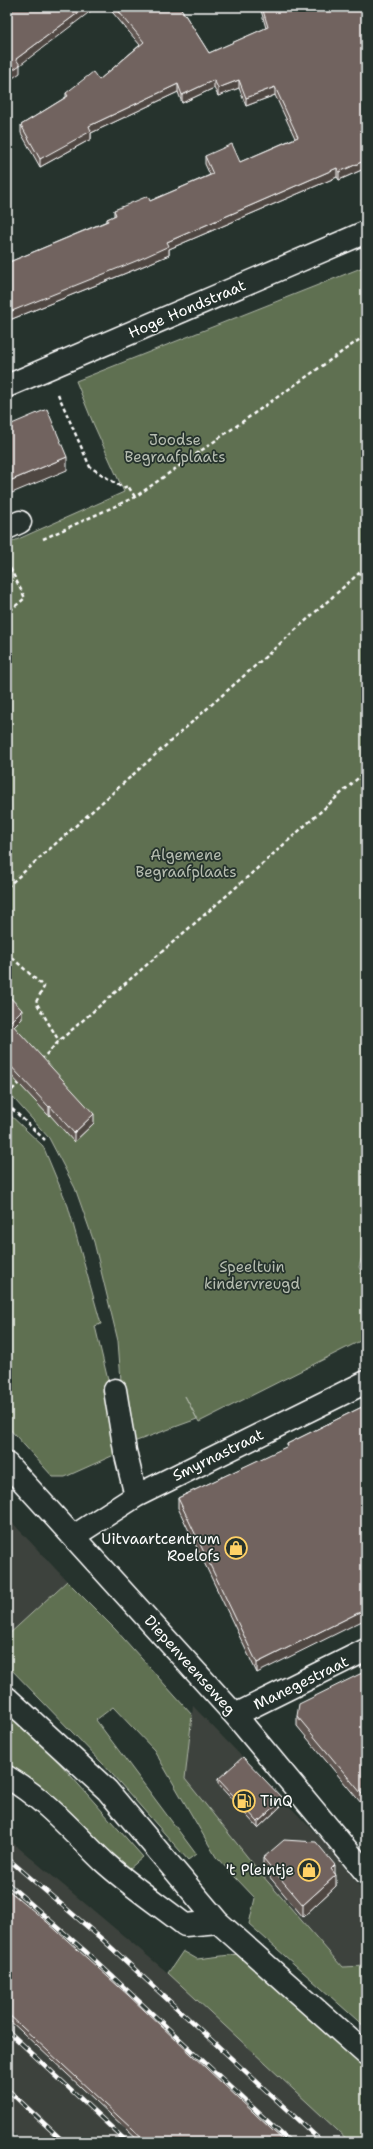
<svg xmlns="http://www.w3.org/2000/svg" width="373" height="2149" font-family="'Shantell Sans',sans-serif">
<style>
.built{fill:#3c423c}
.green{fill:#5f6f51;stroke:#afb7a8}
.lines{fill:none;stroke-linecap:round;stroke-linejoin:round}
.minor-casing{stroke:#fff;stroke-width:25}
.path{stroke:#fff;stroke-width:2.5;stroke-dasharray:4 3;stroke-linecap:butt}
.minor{stroke:#26332d;stroke-width:22}
.rail-casing{stroke:#fff;stroke-width:4.5}
.rail{stroke:#26332d;stroke-width:3;stroke-dasharray:9;stroke-linecap:butt}
.wall{fill:#615651;stroke:#fff}
.shaded-wall{fill:#4f4642;stroke:#fff}
.building{fill:#71645e;stroke:#fff}
.labels{text-anchor:middle;stroke-width:3.5;stroke-linejoin:round;paint-order:stroke}
.street-label{font-size:15px;fill:#fff;stroke:#26332d}
.park-label{font-size:15px;fill:#b7beb1;stroke:#26332d}
.poi-label{font-size:15px;fill:#fff;stroke:#26332d;text-anchor:end}
</style>
<rect width="100%" height="100%" fill="#26332d"/>
<filter id="ink" filterUnits="userSpaceOnUse"><feTurbulence type="fractalNoise" baseFrequency=".025" numOctaves="2"/><feDisplacementMap in="SourceGraphic" scale="8" xChannelSelector="R" yChannelSelector="G"/><feConvolveMatrix kernelMatrix="1 2 1 2 8 2 1 2 1" color-interpolation-filters="sRGB"/></filter>
<g filter="url(#ink)">
<path class="built" d="M7,1517l60,64 -60,55z
M193,1706l132,137 41,51v72l-24,1 -80,-92 -77,-96z
M7,1838l161,135 89,82 109,87h-343l-16,-14z"/>
<path class="green" d="M366,266v977l-7,24 7,14v57l-167,84 -14,-26 12,23 -66,24 -10,-62 -3,-40 -24,-99 -19,-54 -26,-50 -42,-47v-547l117,-52 -31,-69 -17,-42z
M7,1112l36,34 25,60 33,118 -6,2 23,96 -4,13v20l-49,22h-12l-46,-51z
M67,1581l48,48 77,86 -7,64 77,96 80,92 24,-1v62l-117,-104 6,-26 -39,-41 -62,-107 -41,-43 -17,13 100,134 -8,6 -84,-95 -97,-100v-29z
M7,1704l136,153 -14,12 -96,-87 -26,-17z
M183,1951l14,8 41,-5 128,109v79h-16l-182,-169z"/>
<g class="lines">
<g class="minor-casing">
<path id="minor" d="M7,386l359,-154
M7,528l13,-6
M115,1390l10,61 11,45
M7,1464l228,251 131,158
M74,1536l62,-40 230,-114
M7,1698l100,92 111,132 148,132
M235,1715l131,-65
M7,1777c39,23 64,53 96,84 25,23 55,43 82,64l33,-3"/>
</g>
<path class="path" d="M58,394l32,73 33,21 5,-2 7,11
M43,539l92,-42 231,-162
M7,562l18,36 -18,15
M7,887l359,-320
M7,953l37,34 -8,15 23,39
M41,1060l18,-19 174,-151 133,-119
M7,1095l14,-14
M7,1104l38,36"/>
<use href="#minor" class="minor"/>
<g class="rail-casing">
<path id="rail" d="M7,1858l96,82 219,202
M7,1883l78,68 205,191
M7,2030l120,112
M7,2089l57,53"/>
</g>
<use href="#rail" class="rail"/>
</g>
<path class="wall" d="M108,7h72l29,46 57,-25 -6,-21h106v161l-27,12 -2,-3 -168,72v6l-33,14 -129,52v-58l100,-42v-2l7,-3v-6l36,-9 60,-26 -5,-11v-8l35,6 55,-24 -20,-43 -29,11 -7,-18 -21,8 -4,-8 -32,15 -4,-11 -87,41v6l-51,28 -19,-34v-8l45,-28v-4l33,-13 41,-35z
M7,994l15,25 -8,8 80,96 -20,19 -24,-27 -1,1 -42,-45z
M366,1405l-109,268 -79,-165v-10l109,-51v-3z
M366,1671v138l-69,-83v-10z
M218,1779l65,25 -25,24 -40,-44z
M263,1858l72,15 1,13 -33,31 -40,-48z
M7,1889l278,253h-145l-133,-124z"/>
<path class="shaded-wall" d="M86,7h10l-76,58v8l-13,9v-8l9,-15z
M214,80v8l-32,15v-8z
M239,80v8l-21,8v-8z
M178,84v8l-87,41v6l-51,28v-8l49,-33z
M275,87v8l-29,11v-8z
M366,160v8l-27,12v-8z
M337,168v9l-168,72v6l-33,14 -129,52v-8l160,-71z
M67,457v13l-60,25v-13z
M22,1010v9l-12,12v-9z
M50,1106v9l-1,1v-9z
M94,1114v9l-20,19v-9z
M366,1609v10l-109,54v-10z
M283,1799v5l-25,24v-6z
M335,1865v11l-4,-7z
M336,1875v11l-33,31v-12z"/>
<path class="building" d="M7,7h79l-70,52 4,6 -13,9z
M115,7h65l29,46 59,-26 -6,-20h104v153l-27,12 -2,-4 -170,74 2,4 -33,15 -129,52v-50l101,-42 -1,-2 9,-4 -2,-5 34,-14 2,5 63,-27 -8,-18 27,-12 8,18 58,-25 -23,-50 -29,11 -7,-18 -21,8 -4,-8 -32,15 -4,-11 -89,42 2,5 -51,28 -19,-34 47,-29 -2,-3 27,-21 6,8 45,-38z
M47,409l20,48 -60,25v-56z
M7,994l15,16 -12,12 84,92 -20,19 -24,-27 -1,1 -42,-45z
M366,1405v204l-109,54 -79,-165 110,-52 -1,-2z
M366,1671v128l-69,-83 2,-12z
M243,1757l40,42 -25,23 -40,-43z
M284,1840l32,2 19,23 -4,4 5,6 -33,30 -40,-47z
M7,1889l40,33 81,73 157,147h-139l-139,-129z"/>
</g>
<defs>
<g id="shop-ring" transform="scale(1.15)"><circle r="9.5" fill="#26332d" stroke="#ffd166" stroke-width="1.5"/><path d="M-5-2.5h2.3a2.7 3.5 0 0 1 5.4 0H5L5.5 6h-11ZM-1.5-2.5h3a1.5 2.3 0 0 0-3 0Z" fill="#ffd166"/></g>
<g id="fuel-ring" transform="scale(1.15)"><circle r="9.5" fill="#26332d" stroke="#ffd166" stroke-width="1.5"/><path d="M-5.5-6h7V0h2V4h1.3V-2.5L3-4.5l.8-.8L6-3V5H2.5V1h-1V6h-7ZM-4.2-4.7v3.2H.2V-4.7Z" fill="#ffd166"/></g>
</defs>
<g fill-rule="evenodd">
<use href="#shop-ring" x="236" y="1548"/>
<use href="#fuel-ring" x="244" y="1801"/>
<use href="#shop-ring" x="309" y="1870"/>
</g>
<g class="labels">
<g class="street-label">
<text transform="translate(187 309) rotate(-23)" y="5">Hoge Hondstraat</text>
<text transform="translate(218 1455) rotate(-26)" y="5">Smyrnastraat</text>
<text transform="translate(190 1665) rotate(48)" y="5">Diepenveenseweg</text>
<text transform="translate(301 1683) rotate(-26)" y="5">Manegestraat</text>
</g>
<g class="park-label">
<text x="175" y="445">Joodse<tspan x="175" dy="17">Begraafplaats</tspan></text>
<text x="186" y="860">Algemene<tspan x="186" dy="17">Begraafplaats</tspan></text>
<text x="252" y="1272">Speeltuin<tspan x="252" dy="17">kindervreugd</tspan></text>
</g>
<g class="poi-label">
<text x="220" y="1544">Uitvaartcentrum<tspan x="220" dy="17">Roelofs</tspan></text>
<text x="260" y="1806" text-anchor="start">TinQ</text>
<text x="294" y="1875">'t Pleintje</text>
</g>
</g>
<rect width="373" height="2149" fill="none" stroke="#26332d" stroke-width="24"/>
<rect x="12" y="12" width="349" height="2125" fill="none" stroke="#fff" stroke-width="1.5" filter="url(#ink)"/>
</svg>
